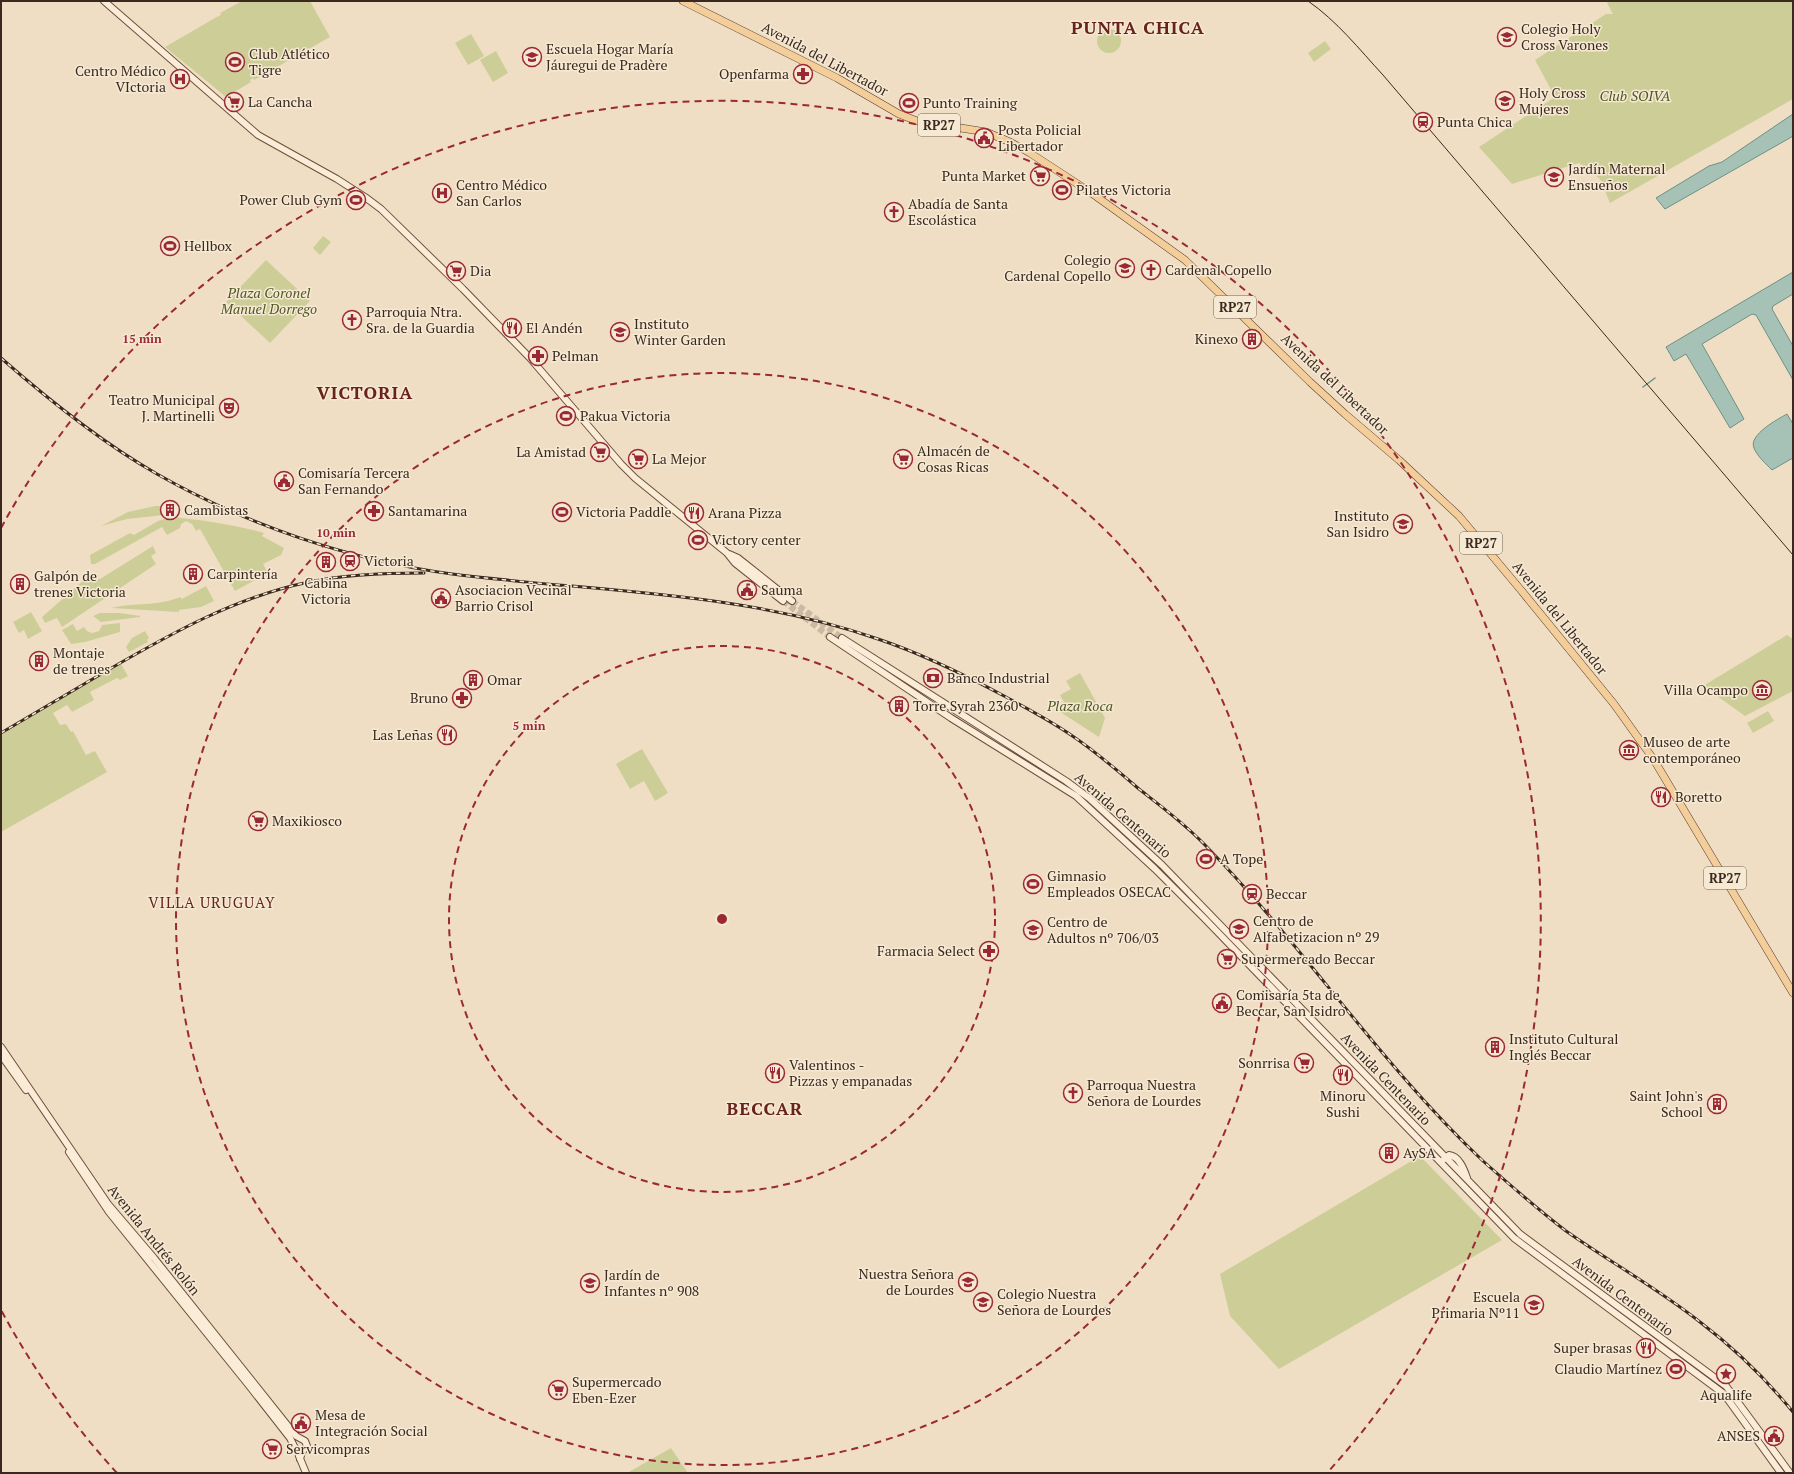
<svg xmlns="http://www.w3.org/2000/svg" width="1794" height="1474" font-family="'PT Serif',serif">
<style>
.green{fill:#cdce97}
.water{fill:#a6c2b7;stroke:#6c9184}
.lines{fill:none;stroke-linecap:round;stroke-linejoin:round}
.stream{stroke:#6c9184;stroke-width:1.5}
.secondary-tunnel{stroke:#cbbaa3;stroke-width:6;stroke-dasharray:6 3;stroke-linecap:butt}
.secondary-casing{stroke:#6c503d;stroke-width:8}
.primary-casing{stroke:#583d2e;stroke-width:8}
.secondary{stroke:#faecd7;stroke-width:6}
.primary{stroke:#f3ce9b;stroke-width:7}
.tram{stroke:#3a291e;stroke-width:1}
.rail-casing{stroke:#3a291e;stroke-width:3}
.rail{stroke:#f6e9d4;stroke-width:1.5;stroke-dasharray:4.5;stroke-linecap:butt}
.ring{fill:none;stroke:#9b2835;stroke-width:2;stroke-dasharray:7 5}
.labels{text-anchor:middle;stroke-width:3;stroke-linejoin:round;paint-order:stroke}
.shield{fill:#f6e9d4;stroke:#726355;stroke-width:1}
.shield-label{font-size:13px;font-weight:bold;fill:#3a291e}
.poi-label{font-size:14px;fill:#3a291e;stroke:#f6e9d4;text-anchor:start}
.street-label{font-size:14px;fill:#3a291e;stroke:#f6e9d4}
.park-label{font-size:14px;font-style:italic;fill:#4f5724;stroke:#f6e9d4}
.neighbourhood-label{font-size:15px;letter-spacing:1px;fill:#68241c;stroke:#f6e9d4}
.district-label{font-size:18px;font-weight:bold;letter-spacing:1px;fill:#68241c;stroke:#f6e9d4}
.centre{fill:#9b2835;stroke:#f6e9d4;stroke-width:2}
.ring-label{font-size:12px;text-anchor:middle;font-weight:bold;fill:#9b2835;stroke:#f6e9d4;stroke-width:3;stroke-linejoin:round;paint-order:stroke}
</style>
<rect width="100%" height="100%" fill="#efdec4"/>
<path class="green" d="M242,1h68l20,36 -76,43 -1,-2 -3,2 1,2 -25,15 -61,-50 50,-29 6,-3 -1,-2z
M1609,1h184v98l-183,104 -10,-24 -21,-16 -67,21 -33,-37 76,-50 -20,-37 71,-46h7l-6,-11z
M1097 41a12 12 0 1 1 24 0a12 12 0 1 1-24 0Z
M471,34l13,22 -16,9 -13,-22z
M1325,41l6,8 -17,13 -6,-9z
M496,51l12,22 -15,9 -13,-22z
M323,236l8,6 -11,13 -7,-7z
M266,260l44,41 -40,42 -44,-41z
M155,506h9v9l-37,4 -26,7 27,-14z
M170,517c32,3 62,7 94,16l-2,3 22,12 -3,7 -18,9 5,9 -33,18 -35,-62 -4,2 -4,-7 -6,-3 -5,3 -1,4 -13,7 -5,-8 -67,37h-4l-1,-9 40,-22 4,2 24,-14z
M153,546l3,7 -5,3 5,8 -94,63 -5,-9 -12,5 -3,-6 42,-37 3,2 7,-5 2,2h4z
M206,586l8,15 -13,6 -22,3v2l-68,-4c23,-6 46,-1 69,-11l2,2z
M31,612l11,19 -14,8 -4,-9 -5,3 -6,-11z
M100,613h20l20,3v1l-39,5 -8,-6z
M120,623v9l-35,10 -14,2 -9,-14 11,-6 4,7 7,-4 3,4 5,2 7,-2 3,-6z
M145,631l4,7 -2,2 1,2 -19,10 -3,-5 6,-9z
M1787,635l6,4v52l-48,25 -42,-30z
M121,664l7,12 -8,4 -3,-2 -27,14 4,8 -22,12 -5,-7 -14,8 7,12 6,-1 5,8 2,-1 13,24 9,-4 12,21 -106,60v-97z
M1080,673l25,45 -6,19 -45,-29 10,-6 -4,-7 11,-6 -5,-8z
M1768,711l6,10 -21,12 -6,-10z
M642,749l26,44 -13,8 -11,-20 -14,8 -14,-25z
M1420,1156l82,84 -223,129 -49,-53 -10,-42z
M671,1448l17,25h-61z"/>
<path class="water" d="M1793,114v22l-5,3 -123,70 -9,-11 53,-32 13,-4z
M1793,272v22l-20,12 -1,3 21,37v34l-37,-65 -4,-1 -50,30 42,75 -14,9 -44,-74 -12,7 -8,-14z
M1787,414l6,10v35h-2l-19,11c-6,-6 -15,-14 -18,-22 -6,-13 24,-29 33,-34z"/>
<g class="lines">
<path class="stream" d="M1643,387l12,-9"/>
<path class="secondary-tunnel" d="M783,601l47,36
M792,601l50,37"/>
<g class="secondary-casing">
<path id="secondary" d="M104,1l154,134 79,44 28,18 16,12 82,80 67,69 91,106 14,14 92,75 8,10 48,38
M729,554l9,4 54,43
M830,637l121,81 125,78 79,73 49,49 310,320 210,156 57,79
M842,638l224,143 23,17 73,67 358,369 206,152 64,87
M1,1047l107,157 46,54 142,178 9,5 2,5 -5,6 -2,7
M1,1055l25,35
M69,1152l40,60 138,171 43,55 6,12 6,2
M1443,1160l6,-5c10,1 15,14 18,23
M299,1456l7,17"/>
</g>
<g class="primary-casing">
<path id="primary" d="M683,1l154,77 62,36 18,7 69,11 24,10 20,11 60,39 95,68 125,122 35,32 54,46 60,56 61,73 94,115 40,56 139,233"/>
</g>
<use href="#secondary" class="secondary"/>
<use href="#primary" class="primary"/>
<path class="tram" d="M1308,1c29,20 51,48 75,74l410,480"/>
<g class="rail-casing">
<path id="rail" d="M1,358c49,43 100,84 156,116 90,51 192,86 295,100 143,18 289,17 426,65 45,15 87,36 128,58 22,12 45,24 65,38 24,16 46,35 68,54 23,18 46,35 66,56 98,100 176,220 278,316 27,24 54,48 83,70 44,31 91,57 134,91 34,26 66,57 93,90
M1,733c36,-21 71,-42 107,-63 64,-37 128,-73 201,-88 38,-8 77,-9 115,-9"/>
</g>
<use href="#rail" class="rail"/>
</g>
<g class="ring">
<circle cx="722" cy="919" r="273"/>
<circle cx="722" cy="919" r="546"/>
<path d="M117 1473A820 820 0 0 1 1 1310M1 528A820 820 0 1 1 1327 1473"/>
</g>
<defs>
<g id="school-ring" transform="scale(1)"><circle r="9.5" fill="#f6e9d4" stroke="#9b2835" stroke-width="1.5"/><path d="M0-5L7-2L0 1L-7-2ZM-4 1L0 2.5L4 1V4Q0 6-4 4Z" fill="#9b2835"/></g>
<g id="stadium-ring" transform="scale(1)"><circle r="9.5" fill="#f6e9d4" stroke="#9b2835" stroke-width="1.5"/><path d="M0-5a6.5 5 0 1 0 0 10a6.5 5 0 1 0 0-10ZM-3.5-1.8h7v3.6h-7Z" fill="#9b2835"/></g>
<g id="pharmacy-ring" transform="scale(1)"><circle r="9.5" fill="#f6e9d4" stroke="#9b2835" stroke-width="1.5"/><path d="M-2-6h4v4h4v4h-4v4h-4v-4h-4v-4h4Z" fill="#9b2835"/></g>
<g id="hospital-ring" transform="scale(1)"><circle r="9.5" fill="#f6e9d4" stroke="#9b2835" stroke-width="1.5"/><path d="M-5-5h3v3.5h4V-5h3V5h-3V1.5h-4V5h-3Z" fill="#9b2835"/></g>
<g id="supermarket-ring" transform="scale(1)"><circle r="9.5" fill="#f6e9d4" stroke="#9b2835" stroke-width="1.5"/><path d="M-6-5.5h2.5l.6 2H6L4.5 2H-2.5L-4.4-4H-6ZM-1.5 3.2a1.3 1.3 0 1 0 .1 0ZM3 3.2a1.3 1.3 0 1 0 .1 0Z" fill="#9b2835"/></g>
<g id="station-ring" transform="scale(1)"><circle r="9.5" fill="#f6e9d4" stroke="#9b2835" stroke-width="1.5"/><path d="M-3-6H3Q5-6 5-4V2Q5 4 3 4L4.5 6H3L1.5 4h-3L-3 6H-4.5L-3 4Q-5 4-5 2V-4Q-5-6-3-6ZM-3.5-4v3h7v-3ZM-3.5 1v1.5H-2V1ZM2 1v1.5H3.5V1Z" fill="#9b2835"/></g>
<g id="civic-ring" transform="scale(1)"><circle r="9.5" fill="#f6e9d4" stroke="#9b2835" stroke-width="1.5"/><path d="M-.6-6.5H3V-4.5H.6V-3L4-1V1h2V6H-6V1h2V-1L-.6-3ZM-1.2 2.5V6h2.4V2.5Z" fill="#9b2835"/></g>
<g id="church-ring" transform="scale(1)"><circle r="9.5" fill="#f6e9d4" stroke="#9b2835" stroke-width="1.5"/><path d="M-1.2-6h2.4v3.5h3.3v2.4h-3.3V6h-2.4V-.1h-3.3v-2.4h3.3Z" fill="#9b2835"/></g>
<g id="restaurant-ring" transform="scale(1)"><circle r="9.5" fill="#f6e9d4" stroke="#9b2835" stroke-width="1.5"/><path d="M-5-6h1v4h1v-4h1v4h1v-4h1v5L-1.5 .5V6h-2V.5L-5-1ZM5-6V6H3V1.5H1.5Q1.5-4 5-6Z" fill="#9b2835"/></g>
<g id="building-ring" transform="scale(1)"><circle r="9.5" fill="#f6e9d4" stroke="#9b2835" stroke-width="1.5"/><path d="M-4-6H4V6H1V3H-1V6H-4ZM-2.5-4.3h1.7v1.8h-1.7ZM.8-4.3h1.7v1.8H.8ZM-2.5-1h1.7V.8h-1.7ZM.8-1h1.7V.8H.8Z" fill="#9b2835"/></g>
<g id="theatre-ring" transform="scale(1)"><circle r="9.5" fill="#f6e9d4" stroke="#9b2835" stroke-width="1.5"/><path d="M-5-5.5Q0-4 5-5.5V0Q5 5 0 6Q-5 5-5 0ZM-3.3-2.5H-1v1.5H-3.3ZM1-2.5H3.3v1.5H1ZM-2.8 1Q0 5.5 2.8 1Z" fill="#9b2835"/></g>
<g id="bank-ring" transform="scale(1)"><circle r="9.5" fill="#f6e9d4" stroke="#9b2835" stroke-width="1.5"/><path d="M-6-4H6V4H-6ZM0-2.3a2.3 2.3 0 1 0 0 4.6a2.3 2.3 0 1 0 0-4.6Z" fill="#9b2835"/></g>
<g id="museum-ring" transform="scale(1)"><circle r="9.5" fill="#f6e9d4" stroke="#9b2835" stroke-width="1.5"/><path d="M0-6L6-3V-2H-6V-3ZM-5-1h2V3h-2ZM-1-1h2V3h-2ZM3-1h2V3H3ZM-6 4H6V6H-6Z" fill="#9b2835"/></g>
<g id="sight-ring" transform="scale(1)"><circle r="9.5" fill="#f6e9d4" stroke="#9b2835" stroke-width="1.5"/><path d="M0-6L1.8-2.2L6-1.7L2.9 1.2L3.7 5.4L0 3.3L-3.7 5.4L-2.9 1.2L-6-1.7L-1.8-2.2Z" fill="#9b2835"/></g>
</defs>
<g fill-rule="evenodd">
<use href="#school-ring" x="1507" y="37"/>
<use href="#school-ring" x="532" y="57"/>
<use href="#stadium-ring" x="235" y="62"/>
<use href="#pharmacy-ring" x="803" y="74"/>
<use href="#hospital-ring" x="180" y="79"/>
<use href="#school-ring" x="1505" y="101"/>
<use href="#supermarket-ring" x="234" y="102"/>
<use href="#stadium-ring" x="909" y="103"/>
<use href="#station-ring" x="1423" y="122"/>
<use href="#civic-ring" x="984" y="138"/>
<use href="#supermarket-ring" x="1040" y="176"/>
<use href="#school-ring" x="1554" y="177"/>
<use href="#stadium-ring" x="1062" y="190"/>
<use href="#hospital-ring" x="442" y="193"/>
<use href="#stadium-ring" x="356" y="200"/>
<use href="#church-ring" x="894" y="212"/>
<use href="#stadium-ring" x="170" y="246"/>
<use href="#school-ring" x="1125" y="268"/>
<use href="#church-ring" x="1151" y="270"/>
<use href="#supermarket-ring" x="456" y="271"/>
<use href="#church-ring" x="352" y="320"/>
<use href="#restaurant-ring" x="512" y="328"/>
<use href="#school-ring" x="620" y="332"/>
<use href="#building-ring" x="1252" y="339"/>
<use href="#pharmacy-ring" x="538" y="356"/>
<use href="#theatre-ring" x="229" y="408"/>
<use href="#stadium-ring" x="566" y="416"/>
<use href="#supermarket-ring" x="600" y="452"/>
<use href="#supermarket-ring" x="638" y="459"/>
<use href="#supermarket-ring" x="903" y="459"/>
<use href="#civic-ring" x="284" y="481"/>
<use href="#building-ring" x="170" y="510"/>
<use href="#pharmacy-ring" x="374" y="511"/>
<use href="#stadium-ring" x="562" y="512"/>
<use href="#restaurant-ring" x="694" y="513"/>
<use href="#school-ring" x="1403" y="524"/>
<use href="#stadium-ring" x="698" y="540"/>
<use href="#station-ring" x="350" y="561"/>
<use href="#building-ring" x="326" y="562"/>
<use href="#building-ring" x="193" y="574"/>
<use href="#building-ring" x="20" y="584"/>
<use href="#civic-ring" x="747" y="590"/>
<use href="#civic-ring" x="441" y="598"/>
<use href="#building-ring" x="39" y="661"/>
<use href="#bank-ring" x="933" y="678"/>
<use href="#building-ring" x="473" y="680"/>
<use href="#museum-ring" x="1762" y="690"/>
<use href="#pharmacy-ring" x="462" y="698"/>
<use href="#building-ring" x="899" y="706"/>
<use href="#restaurant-ring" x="447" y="735"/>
<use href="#museum-ring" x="1629" y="750"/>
<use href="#restaurant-ring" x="1661" y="797"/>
<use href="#supermarket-ring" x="258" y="821"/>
<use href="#stadium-ring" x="1206" y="859"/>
<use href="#stadium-ring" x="1033" y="884"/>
<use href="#station-ring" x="1252" y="894"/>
<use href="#school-ring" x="1239" y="929"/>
<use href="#school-ring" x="1033" y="930"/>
<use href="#pharmacy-ring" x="989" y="951"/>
<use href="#supermarket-ring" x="1227" y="959"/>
<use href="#civic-ring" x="1222" y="1003"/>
<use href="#building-ring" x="1495" y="1047"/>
<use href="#supermarket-ring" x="1304" y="1063"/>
<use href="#restaurant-ring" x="775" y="1073"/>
<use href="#restaurant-ring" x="1343" y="1075"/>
<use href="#church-ring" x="1073" y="1093"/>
<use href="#building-ring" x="1717" y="1104"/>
<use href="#building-ring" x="1389" y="1153"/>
<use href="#school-ring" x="968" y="1282"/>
<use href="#school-ring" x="590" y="1283"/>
<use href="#school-ring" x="983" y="1302"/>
<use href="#school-ring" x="1534" y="1305"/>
<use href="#restaurant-ring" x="1646" y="1348"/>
<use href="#stadium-ring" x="1676" y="1369"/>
<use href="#sight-ring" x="1726" y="1374"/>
<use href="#supermarket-ring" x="558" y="1390"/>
<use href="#civic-ring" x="301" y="1423"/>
<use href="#civic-ring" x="1774" y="1436"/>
<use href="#supermarket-ring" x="272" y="1449"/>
</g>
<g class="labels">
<g class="shield">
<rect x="918" y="114" width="42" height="22" rx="3"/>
<rect x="1214" y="296" width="42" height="22" rx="3"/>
<rect x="1460" y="532" width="42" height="22" rx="3"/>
<rect x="1704" y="867" width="42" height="22" rx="3"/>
</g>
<g class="shield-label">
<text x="939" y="130">RP27</text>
<text x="1235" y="312">RP27</text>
<text x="1481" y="548">RP27</text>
<text x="1725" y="883">RP27</text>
</g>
<g class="poi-label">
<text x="1521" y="34">Colegio Holy<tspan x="1521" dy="16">Cross Varones</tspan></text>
<text x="546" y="54">Escuela Hogar María<tspan x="546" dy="16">Jáuregui de Pradère</tspan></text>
<text x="249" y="59">Club Atlético<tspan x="249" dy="16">Tigre</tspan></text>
<text x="166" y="76" text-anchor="end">Centro Médico<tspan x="166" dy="16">VIctoria</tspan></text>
<text x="789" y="79" text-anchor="end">Openfarma</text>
<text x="1519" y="98">Holy Cross<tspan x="1519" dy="16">Mujeres</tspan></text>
<text x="248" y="107">La Cancha</text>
<text x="923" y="108">Punto Training</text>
<text x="1437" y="127">Punta Chica</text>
<text x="998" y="135">Posta Policial<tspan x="998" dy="16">Libertador</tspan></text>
<text x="1568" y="174">Jardín Maternal<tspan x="1568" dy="16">Ensueños</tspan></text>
<text x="1026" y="181" text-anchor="end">Punta Market</text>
<text x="456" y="190">Centro Médico<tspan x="456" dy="16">San Carlos</tspan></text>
<text x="1076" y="195">Pilates Victoria</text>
<text x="342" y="205" text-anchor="end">Power Club Gym</text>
<text x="908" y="209">Abadía de Santa<tspan x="908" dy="16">Escolástica</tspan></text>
<text x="184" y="251">Hellbox</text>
<text x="1111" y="265" text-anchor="end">Colegio<tspan x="1111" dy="16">Cardenal Copello</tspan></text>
<text x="1165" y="275">Cardenal Copello</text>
<text x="470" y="276">Dia</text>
<text x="366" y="317">Parroquia Ntra.<tspan x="366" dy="16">Sra. de la Guardia</tspan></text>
<text x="634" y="329">Instituto<tspan x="634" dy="16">Winter Garden</tspan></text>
<text x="526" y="333">El Andén</text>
<text x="1238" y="344" text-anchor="end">Kinexo</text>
<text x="552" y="361">Pelman</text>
<text x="215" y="405" text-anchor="end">Teatro Municipal<tspan x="215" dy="16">J. Martinelli</tspan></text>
<text x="580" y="421">Pakua Victoria</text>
<text x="917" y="456">Almacén de<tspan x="917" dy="16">Cosas Ricas</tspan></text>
<text x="586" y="457" text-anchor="end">La Amistad</text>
<text x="652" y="464">La Mejor</text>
<text x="298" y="478">Comisaría Tercera<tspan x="298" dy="16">San Fernando</tspan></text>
<text x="184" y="515">Cambistas</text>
<text x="388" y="516">Santamarina</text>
<text x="576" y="517">Victoria Paddle</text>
<text x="708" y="518">Arana Pizza</text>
<text x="1389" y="521" text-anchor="end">Instituto<tspan x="1389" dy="16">San Isidro</tspan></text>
<text x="712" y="545">Victory center</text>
<text x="364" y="566">Victoria</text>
<text x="207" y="579">Carpintería</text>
<text x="34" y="581">Galpón de<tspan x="34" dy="16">trenes Victoria</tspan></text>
<text x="326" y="588" text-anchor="middle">Cabina<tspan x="326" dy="16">Victoria</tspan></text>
<text x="455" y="595">Asociacion Vecinal<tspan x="455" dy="16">Barrio Crisol</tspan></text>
<text x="761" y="595">Sauma</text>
<text x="53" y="658">Montaje<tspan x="53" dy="16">de trenes</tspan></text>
<text x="947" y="683">Banco Industrial</text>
<text x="487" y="685">Omar</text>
<text x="1748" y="695" text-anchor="end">Villa Ocampo</text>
<text x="448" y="703" text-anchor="end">Bruno</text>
<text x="913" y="711">Torre Syrah 2360</text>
<text x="433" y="740" text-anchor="end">Las Leñas</text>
<text x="1643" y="747">Museo de arte<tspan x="1643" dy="16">contemporáneo</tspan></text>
<text x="1675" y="802">Boretto</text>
<text x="272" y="826">Maxikiosco</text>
<text x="1220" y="864">A Tope</text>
<text x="1047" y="881">Gimnasio<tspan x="1047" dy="16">Empleados OSECAC</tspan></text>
<text x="1266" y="899">Beccar</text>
<text x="1253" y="926">Centro de<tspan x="1253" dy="16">Alfabetizacion nº 29</tspan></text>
<text x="1047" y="927">Centro de<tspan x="1047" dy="16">Adultos nº 706/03</tspan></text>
<text x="975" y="956" text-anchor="end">Farmacia Select</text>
<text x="1241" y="964">Supermercado Beccar</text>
<text x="1236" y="1000">Comisaría 5ta de<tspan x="1236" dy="16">Beccar, San Isidro</tspan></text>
<text x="1509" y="1044">Instituto Cultural<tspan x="1509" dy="16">Inglés Beccar</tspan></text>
<text x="1290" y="1068" text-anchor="end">Sonrrisa</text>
<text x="789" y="1070">Valentinos -<tspan x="789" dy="16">Pizzas y empanadas</tspan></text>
<text x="1087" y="1090">Parroqua Nuestra<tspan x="1087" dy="16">Señora de Lourdes</tspan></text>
<text x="1343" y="1101" text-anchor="middle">Minoru<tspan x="1343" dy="16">Sushi</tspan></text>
<text x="1703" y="1101" text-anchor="end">Saint John's<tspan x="1703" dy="16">School</tspan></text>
<text x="1403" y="1158">AySA</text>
<text x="954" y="1279" text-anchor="end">Nuestra Señora<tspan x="954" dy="16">de Lourdes</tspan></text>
<text x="604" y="1280">Jardín de<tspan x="604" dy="16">Infantes nº 908</tspan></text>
<text x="997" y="1299">Colegio Nuestra<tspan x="997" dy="16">Señora de Lourdes</tspan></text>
<text x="1520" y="1302" text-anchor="end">Escuela<tspan x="1520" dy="16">Primaria Nº11</tspan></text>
<text x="1632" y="1353" text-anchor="end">Super brasas</text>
<text x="1662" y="1374" text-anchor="end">Claudio Martínez</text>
<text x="572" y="1387">Supermercado<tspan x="572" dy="16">Eben-Ezer</tspan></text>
<text x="1726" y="1400" text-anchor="middle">Aqualife</text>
<text x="315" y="1420">Mesa de<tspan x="315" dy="16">Integración Social</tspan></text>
<text x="1760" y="1441" text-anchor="end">ANSES</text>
<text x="286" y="1454">Servicompras</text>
</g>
<g class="street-label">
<text transform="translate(825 59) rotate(28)" y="5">Avenida del Libertador</text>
<text transform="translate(1335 384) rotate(43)" y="5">Avenida del Libertador</text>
<text transform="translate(1560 618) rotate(51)" y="5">Avenida del Libertador</text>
<text transform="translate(1123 815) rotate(41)" y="5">Avenida Centenario</text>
<text transform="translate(1386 1079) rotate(46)" y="5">Avenida Centenario</text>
<text transform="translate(154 1240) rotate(51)" y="5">Avenida Andrés Rolón</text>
<text transform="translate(1623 1296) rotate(37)" y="5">Avenida Centenario</text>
</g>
<g class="park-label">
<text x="1635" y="101">Club SOIVA</text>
<text x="269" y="298">Plaza Coronel<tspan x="269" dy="16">Manuel Dorrego</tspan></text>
<text x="1080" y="711">Plaza Roca</text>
</g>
<g class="neighbourhood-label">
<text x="212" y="908">VILLA URUGUAY</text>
</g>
<g class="district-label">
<text x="1138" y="34">PUNTA CHICA</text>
<text x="365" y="399">VICTORIA</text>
<text x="765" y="1115">BECCAR</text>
</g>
</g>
<circle cx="722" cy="919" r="6" class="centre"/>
<g class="ring-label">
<text x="142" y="343">15 min</text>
<text x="336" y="537">10 min</text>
<text x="529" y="730">5 min</text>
</g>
<rect width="1794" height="1474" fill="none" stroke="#3a291e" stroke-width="4"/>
</svg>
